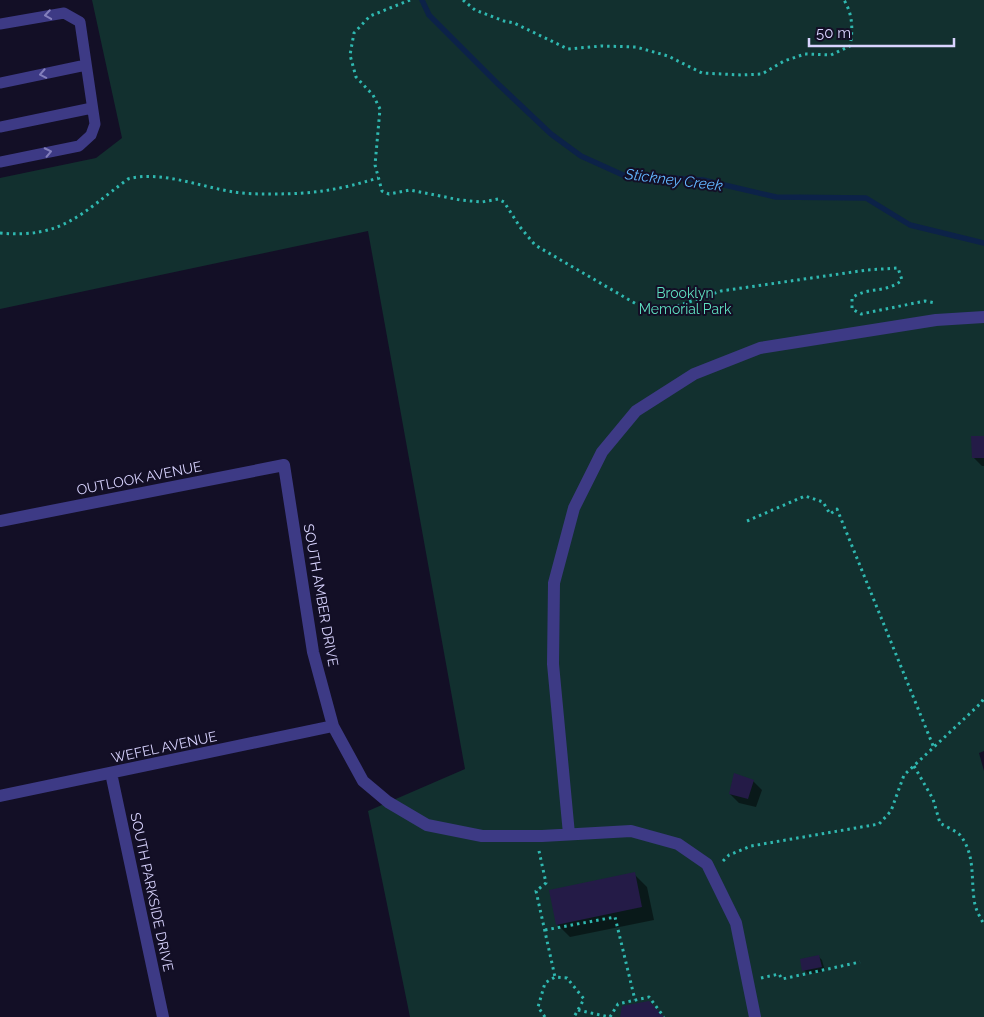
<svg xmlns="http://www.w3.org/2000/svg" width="984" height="1017" font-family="Raleway,sans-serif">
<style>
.green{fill:#12302f}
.shadow{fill:#0007}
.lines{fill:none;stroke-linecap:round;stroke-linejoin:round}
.stream{stroke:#0c2248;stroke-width:5.5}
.building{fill:#241b47}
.path{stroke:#2fb8b0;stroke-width:3;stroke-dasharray:2.5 4;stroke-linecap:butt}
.lane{stroke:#3d3a85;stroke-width:11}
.street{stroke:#3d3a85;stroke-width:12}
.oneway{stroke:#837fbc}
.labels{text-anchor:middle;stroke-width:4;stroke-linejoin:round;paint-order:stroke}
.park-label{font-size:14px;fill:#5fe0c0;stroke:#130f26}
.street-label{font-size:14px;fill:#d9d4ff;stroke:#130f26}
.water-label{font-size:15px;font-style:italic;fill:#62b6ff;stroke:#130f26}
</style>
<rect width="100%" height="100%" fill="#130f26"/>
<path class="green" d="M92,0h892v751l-5,2 5,18v246h-574l-42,-206 97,-42 -97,-538 -368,78v-131l96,-20 26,-20z"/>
<path class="shadow" d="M984,437v29h-2l-9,-9z
M753,781l9,9 -6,17 -17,-4 -9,-9z
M634,874l13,13 7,33 -84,17 -13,-13z
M818,956l4,4 3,11 -17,3 -4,-4z"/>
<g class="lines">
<path class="stream" d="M422,0l7,15 68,68 54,51 30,22 42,19 80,5 73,17 90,1 44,27 74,18"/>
</g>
<path class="building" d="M971,436h13v22h-12z
M734,773l20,7 -6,19 -19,-5z
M635,872l7,35 -86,18 -7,-35z
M819,955l3,12 -20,4 -2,-12z
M649,1001l15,16h-44l2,-11z"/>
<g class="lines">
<path class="path" d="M410,0l-40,16 -16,17 -4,22 6,22 17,18 7,14 -5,56 7,26 7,3 21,-4 50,10 22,2 16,-3 6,3 16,25 15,18 103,60 18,3 18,-1 47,-16 146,-21 31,-2 4,12c-16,14 -34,6 -50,18v11l9,5 64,-13 10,2
M463,0l12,10 29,11 10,2 54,26 33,-3 35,1 32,9 34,17 39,2 21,-1 22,-13 21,-7 26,1 19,-9c3,-16 3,-31 -6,-46
M0,233c62,6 82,-20 128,-54 32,-9 73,8 106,13 12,2 25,2 38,2 41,0 67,-4 106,-16
M747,521l58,-25 18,6 7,12 7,-5 97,239
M914,766l19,33 7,24c6,4 15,7 20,12 15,19 11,41 14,64 1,9 5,17 10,25
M539,851l7,32 -10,8 19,86
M723,861l6,-6 22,-9 128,-22 12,-13 13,-36 77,-72 3,-5
M545,930l70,-13 20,83
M761,978l18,-4 3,5 78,-17
M578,1010l31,7
M545,1017l-7,-10 7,-24 10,-6 12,1 17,21 -10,18
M610,1017l8,-13 31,-7 15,20"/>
<path class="lane" d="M0,24l64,-11 16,9 15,102 -4,11 -12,11 -79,16
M0,83l86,-18
M0,127l92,-19"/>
<path class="street" d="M0,521l284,-56 29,187 20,74 30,55 25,21 39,23 55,11h60l89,-5 47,13 29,20 29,59 19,94
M111,773l52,244
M0,796l333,-70
M569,834l-16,-170 1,-81 20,-75 28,-56 34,-41 58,-37 66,-26 176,-28 48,-3"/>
</g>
<defs><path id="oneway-chevron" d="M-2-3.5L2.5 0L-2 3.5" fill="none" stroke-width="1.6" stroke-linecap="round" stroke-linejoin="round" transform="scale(1.25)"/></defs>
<g class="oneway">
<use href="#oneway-chevron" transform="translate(48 15) rotate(171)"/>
<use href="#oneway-chevron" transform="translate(43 74) rotate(169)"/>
<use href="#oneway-chevron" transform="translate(48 152) rotate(-12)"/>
</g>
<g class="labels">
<g class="park-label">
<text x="685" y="298">Brooklyn<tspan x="685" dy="16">Memorial Park</tspan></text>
</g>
<g class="street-label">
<text transform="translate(139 478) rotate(-11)" y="5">OUTLOOK AVENUE</text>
<text transform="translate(321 595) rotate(80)" y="5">SOUTH AMBER DRIVE</text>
<text transform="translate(164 747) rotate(-12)" y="5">WEFEL AVENUE</text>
<text transform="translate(152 892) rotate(78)" y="5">SOUTH PARKSIDE DRIVE</text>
</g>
<g class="water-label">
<text transform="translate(674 180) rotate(7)" y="5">Stickney Creek</text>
</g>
</g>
<path d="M809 38v8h145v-8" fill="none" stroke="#d9d4ff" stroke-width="2.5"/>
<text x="816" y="38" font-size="15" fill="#d9d4ff" stroke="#130f26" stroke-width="4" paint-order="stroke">50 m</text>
</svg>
